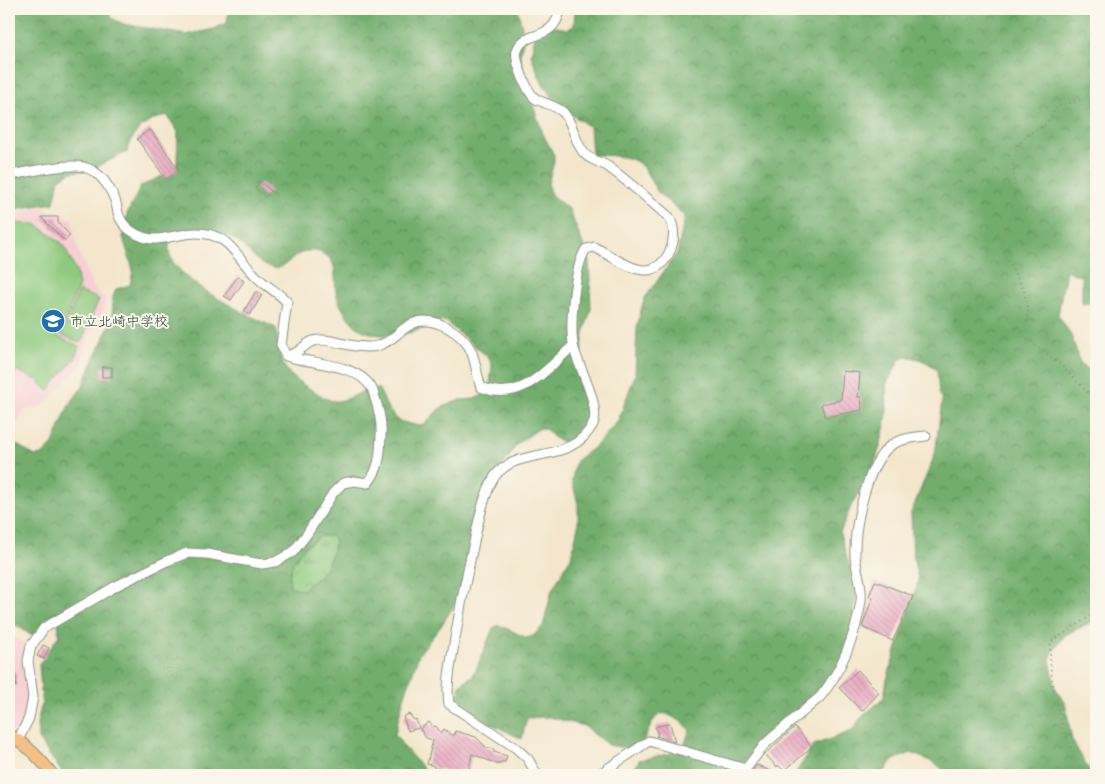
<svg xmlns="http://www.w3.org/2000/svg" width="1105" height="784" font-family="'Architects Daughter','Klee One',sans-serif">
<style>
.built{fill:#f7cfd3}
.grass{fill:url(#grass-tufts);stroke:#568359}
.forest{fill:url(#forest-crowns);stroke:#487550;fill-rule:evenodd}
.garden{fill:#8dc97e;stroke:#568359}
.building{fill:url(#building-back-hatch)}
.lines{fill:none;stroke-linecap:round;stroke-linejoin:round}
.minor-casing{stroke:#899280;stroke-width:11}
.major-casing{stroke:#899280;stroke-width:13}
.path{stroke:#899280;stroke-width:2;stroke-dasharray:1 4;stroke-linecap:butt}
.minor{stroke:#fff;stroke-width:9}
.major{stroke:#f5bf86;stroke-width:11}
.labels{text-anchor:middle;stroke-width:4;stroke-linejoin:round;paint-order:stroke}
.poi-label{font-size:14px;fill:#1f3d34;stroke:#fbf7ec;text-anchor:start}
</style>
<defs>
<pattern id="grass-tufts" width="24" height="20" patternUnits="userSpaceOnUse" patternTransform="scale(1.25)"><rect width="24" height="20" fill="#8dc97e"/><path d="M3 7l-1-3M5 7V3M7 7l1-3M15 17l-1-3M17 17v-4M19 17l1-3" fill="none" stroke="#73a468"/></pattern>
<pattern id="forest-crowns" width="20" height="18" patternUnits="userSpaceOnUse" patternTransform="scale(1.25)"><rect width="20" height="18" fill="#72ad6d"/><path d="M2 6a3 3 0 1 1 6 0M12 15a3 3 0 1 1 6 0" fill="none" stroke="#5d8e5a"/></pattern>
<pattern id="building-back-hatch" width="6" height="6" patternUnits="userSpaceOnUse" patternTransform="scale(1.25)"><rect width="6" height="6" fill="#ebacc4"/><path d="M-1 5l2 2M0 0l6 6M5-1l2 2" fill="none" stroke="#be8da0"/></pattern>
</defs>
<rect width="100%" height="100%" fill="#fbf7ec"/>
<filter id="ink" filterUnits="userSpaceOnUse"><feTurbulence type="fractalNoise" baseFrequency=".02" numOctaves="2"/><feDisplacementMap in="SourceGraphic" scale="10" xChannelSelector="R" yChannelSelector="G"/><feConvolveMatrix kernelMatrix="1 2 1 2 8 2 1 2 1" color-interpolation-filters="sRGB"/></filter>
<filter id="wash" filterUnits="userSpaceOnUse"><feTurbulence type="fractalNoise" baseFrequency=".0096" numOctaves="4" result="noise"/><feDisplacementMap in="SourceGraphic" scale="20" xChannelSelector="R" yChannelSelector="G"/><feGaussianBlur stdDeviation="1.12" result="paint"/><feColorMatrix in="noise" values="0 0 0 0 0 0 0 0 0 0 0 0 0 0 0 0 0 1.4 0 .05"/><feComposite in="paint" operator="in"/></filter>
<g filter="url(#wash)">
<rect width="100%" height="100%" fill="#f3e6cc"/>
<path class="built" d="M42,208l30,11 6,30 15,39 13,11 -2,10 -15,24 -8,32 -38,41 -19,4 -15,30v-225z
M9,635l17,9 -4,18 5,40 -3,17 -8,14 -7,-4z"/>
<path class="grass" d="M321,536h11l3,5c-8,30 -9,30 -33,49l-12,-4c-4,-22 12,-39 31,-50z"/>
<path class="forest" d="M9,9h100l2,9 13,6 62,11 28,-6 13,-6 2,-14h287l2,1 6,26 -4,20 6,28 17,50 11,21v7l-6,21 1,7 3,6 17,13 20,50 2,50 -7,24 -5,37 10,46c-7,9 -20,33 -33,23 -7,-5 -7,-10 -16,-11l-23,16 -27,42 -29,108 -20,32 -22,28 -16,47 -8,33 8,12 26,29h-365l-26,-36 -1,-16 5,-20 -3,-38 20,-30 -1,-15 -27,15 -18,-12v-22l-4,-9v-139l5,-10 21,13 7,-1 11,-11 15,-37 14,-20 30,-68 1,-22 3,-8 14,-4 3,-15 -10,-33 4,-23 14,-28 34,-16 2,-7 1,-31 -11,-17c-24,8 -32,13 -40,37l-35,17 -20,3 -13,7 -5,24 -45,7zM189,231c10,1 38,3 45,8 14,9 22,26 39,29 16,3 26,-30 54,-12 12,8 6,27 10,39 2,11 14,29 23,34 5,3 17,6 22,6 11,1 24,-1 34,-4 10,-3 18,-9 29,-10l44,37 3,6 -2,21 -9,11 -7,3 -14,1 -20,8 -14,15 -7,3 -21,-5 -10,-12 -9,-20c-14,-2 -26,10 -41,12 -8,1 -14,-4 -21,-8 -35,-20 -37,-27 -41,-65 -21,-10 -119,-53 -106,-85 3,-6 13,-9 19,-12zM321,536h11l2,2 1,3c-8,30 -9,30 -33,49l-12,-4c-4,-22 12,-39 31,-50z
M575,9h521v293l-14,2v-27l-16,-7 -8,45 13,20 10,30 15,8v243l-5,6 -26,13 -13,18 -2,7 6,31 9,11 7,38 20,35h-144c-9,-12 -22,-16 -37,-22 -14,6 -22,6 -27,22h-90l20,-30 38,-14 8,-12 24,-22 3,-18 30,-93 1,-7 -5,-22 -2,-44 24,-59 7,-54 -3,-6 -2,-24c-10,-9 -24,-16 -37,-11l-14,26 1,29 -6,30 -10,29 -20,33 -11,27 17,60 -9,52 -12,28 -40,41 -18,9 -12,10 -19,26 -8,16h-108l8,-15 43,-9 8,-21c-5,-7 -11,-10 -19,-14 -19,-12 -23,24 -33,34l-30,-5 -24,-19 -34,-9 -23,1 -5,21 -65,-32 3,-22 12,-9 4,-6 17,-42 6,-3 28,13 6,-2 10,-10 9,-36 19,-33 7,-31v-22l-6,-23 2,-14 3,-7 20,-15 21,-24 17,-46 2,-47 3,-15 5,-15 32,-45 8,-35c-7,-11 -20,-17 -28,-27 -6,-8 -9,-19 -16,-26 -9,-10 -36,-10 -49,-10l-2,-28 -31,-21 -17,-23 -11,-28 5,-24 4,-7 28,5 6,-3z"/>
<path class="garden" d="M9,223l27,1 27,20 13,27 3,14 -21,52 21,9 -3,11 -28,34 -11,-11 -28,-13z
M79,291l20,8 -18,44 -20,-8z"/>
<g id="blocks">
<path class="building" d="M150,129l29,41 -13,9 -29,-40z
M260,182l11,9 -5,6 -11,-9z
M41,217h17v6l12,12 -5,6z
M238,276l6,5 -13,19 -7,-4z
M256,291l6,4 -12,20 -6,-4z
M102,367h10v10h-10z
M843,371l17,2 -2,24h3l1,13 -37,7 -4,-13 20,-4z
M875,581l38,15 -6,15h-1l-13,30 -31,-14 11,-30 -4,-1z
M43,645l6,3 -5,11 -7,-3z
M858,670l21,23 -17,18 -23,-23z
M9,674h7v12h-7z
M409,714l5,6 2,-1 3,9 -11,3 -5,-14z
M429,722l4,5 3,-1 5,7 3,-4 10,7 1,-5 21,6 11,11 7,1v3l13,4 -2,6h-4v2h-4l-25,-10 -3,16h-2l-1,5 -32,-7v-2l-7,-2 6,-24 -7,-2 -6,-9z
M670,723l5,19 -19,-6 2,-1 -3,-8z
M795,727l17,20 -28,24 -6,-6 -1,2 -12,-13z
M757,765l22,10h-30z"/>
</g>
</g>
<g filter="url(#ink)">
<use href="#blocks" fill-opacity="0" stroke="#899280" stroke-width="1"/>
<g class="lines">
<g class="minor-casing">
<path id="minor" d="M9,175c21,-3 46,-10 68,-9 19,1 31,17 38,34 2,5 2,12 5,18 4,9 14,16 23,19 16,6 36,-4 53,-4 35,0 39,24 62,45 9,9 20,14 29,24l-6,43 5,11c25,8 70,7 85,31 2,3 3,8 4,11 4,12 7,25 6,38 -1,19 -1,32 -13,47l-14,-2 -11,2 -10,10 -26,41 -14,18 -18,10 -13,2 -55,-10 -20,-1 -20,8 -51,25 -72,42 -13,18 -3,15 5,36 -4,21 -11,22
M286,356c4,-1 8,-2 11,-4 5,-3 10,-9 16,-11 16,-5 43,10 64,5 14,-3 23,-17 35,-22 21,-10 52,9 60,29 4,11 5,23 9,34 40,17 64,-17 92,-41
M537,775l-9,-16 -12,-11 -67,-44c-3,-20 2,-40 5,-60 5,-31 11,-62 18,-93 5,-22 11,-57 23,-75 2,-3 6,-6 8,-8 26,-19 71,-7 90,-44 8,-17 -14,-57 -19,-75 -5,-21 0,-82 12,-100l8,-2c25,12 58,43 76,4 5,-12 5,-23 -1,-34 -19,-16 -42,-37 -62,-51 -7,-4 -19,-7 -23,-13 -10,-12 -10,-29 -21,-41 -8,-7 -18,-8 -27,-13 -8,-5 -22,-39 -19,-48 6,-22 38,-8 43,-42
M598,775l51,-34 97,28
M741,775l24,-31 55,-47c21,-25 36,-63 41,-96 2,-16 -5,-30 -6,-45 -1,-30 12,-96 38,-112 9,-6 23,-7 33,-8"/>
</g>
<g class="major-casing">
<path id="major" d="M9,735c18,9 32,25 44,40"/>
</g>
<path class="path" d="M1080,100l-22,6 -14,20 -14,7 -12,12 -5,18 2,29 -2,21 -8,18 -4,17 23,42 4,21 -4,26 37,28 35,36
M1083,775c-18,-32 -37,-96 -32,-133l39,-26 6,-15"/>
<use href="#minor" class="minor"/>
<use href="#major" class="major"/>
</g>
</g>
<defs>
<g id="school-disc" transform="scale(1.25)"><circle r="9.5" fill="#1f6fb2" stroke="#fbf7ec"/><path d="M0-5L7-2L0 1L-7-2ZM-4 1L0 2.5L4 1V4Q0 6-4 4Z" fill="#fff"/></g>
</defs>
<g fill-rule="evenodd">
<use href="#school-disc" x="53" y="321"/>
</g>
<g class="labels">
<g class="poi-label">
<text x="70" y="326">市立北崎中学校</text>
</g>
</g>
<rect width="1105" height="784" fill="none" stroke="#fbf7ec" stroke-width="30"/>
</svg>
